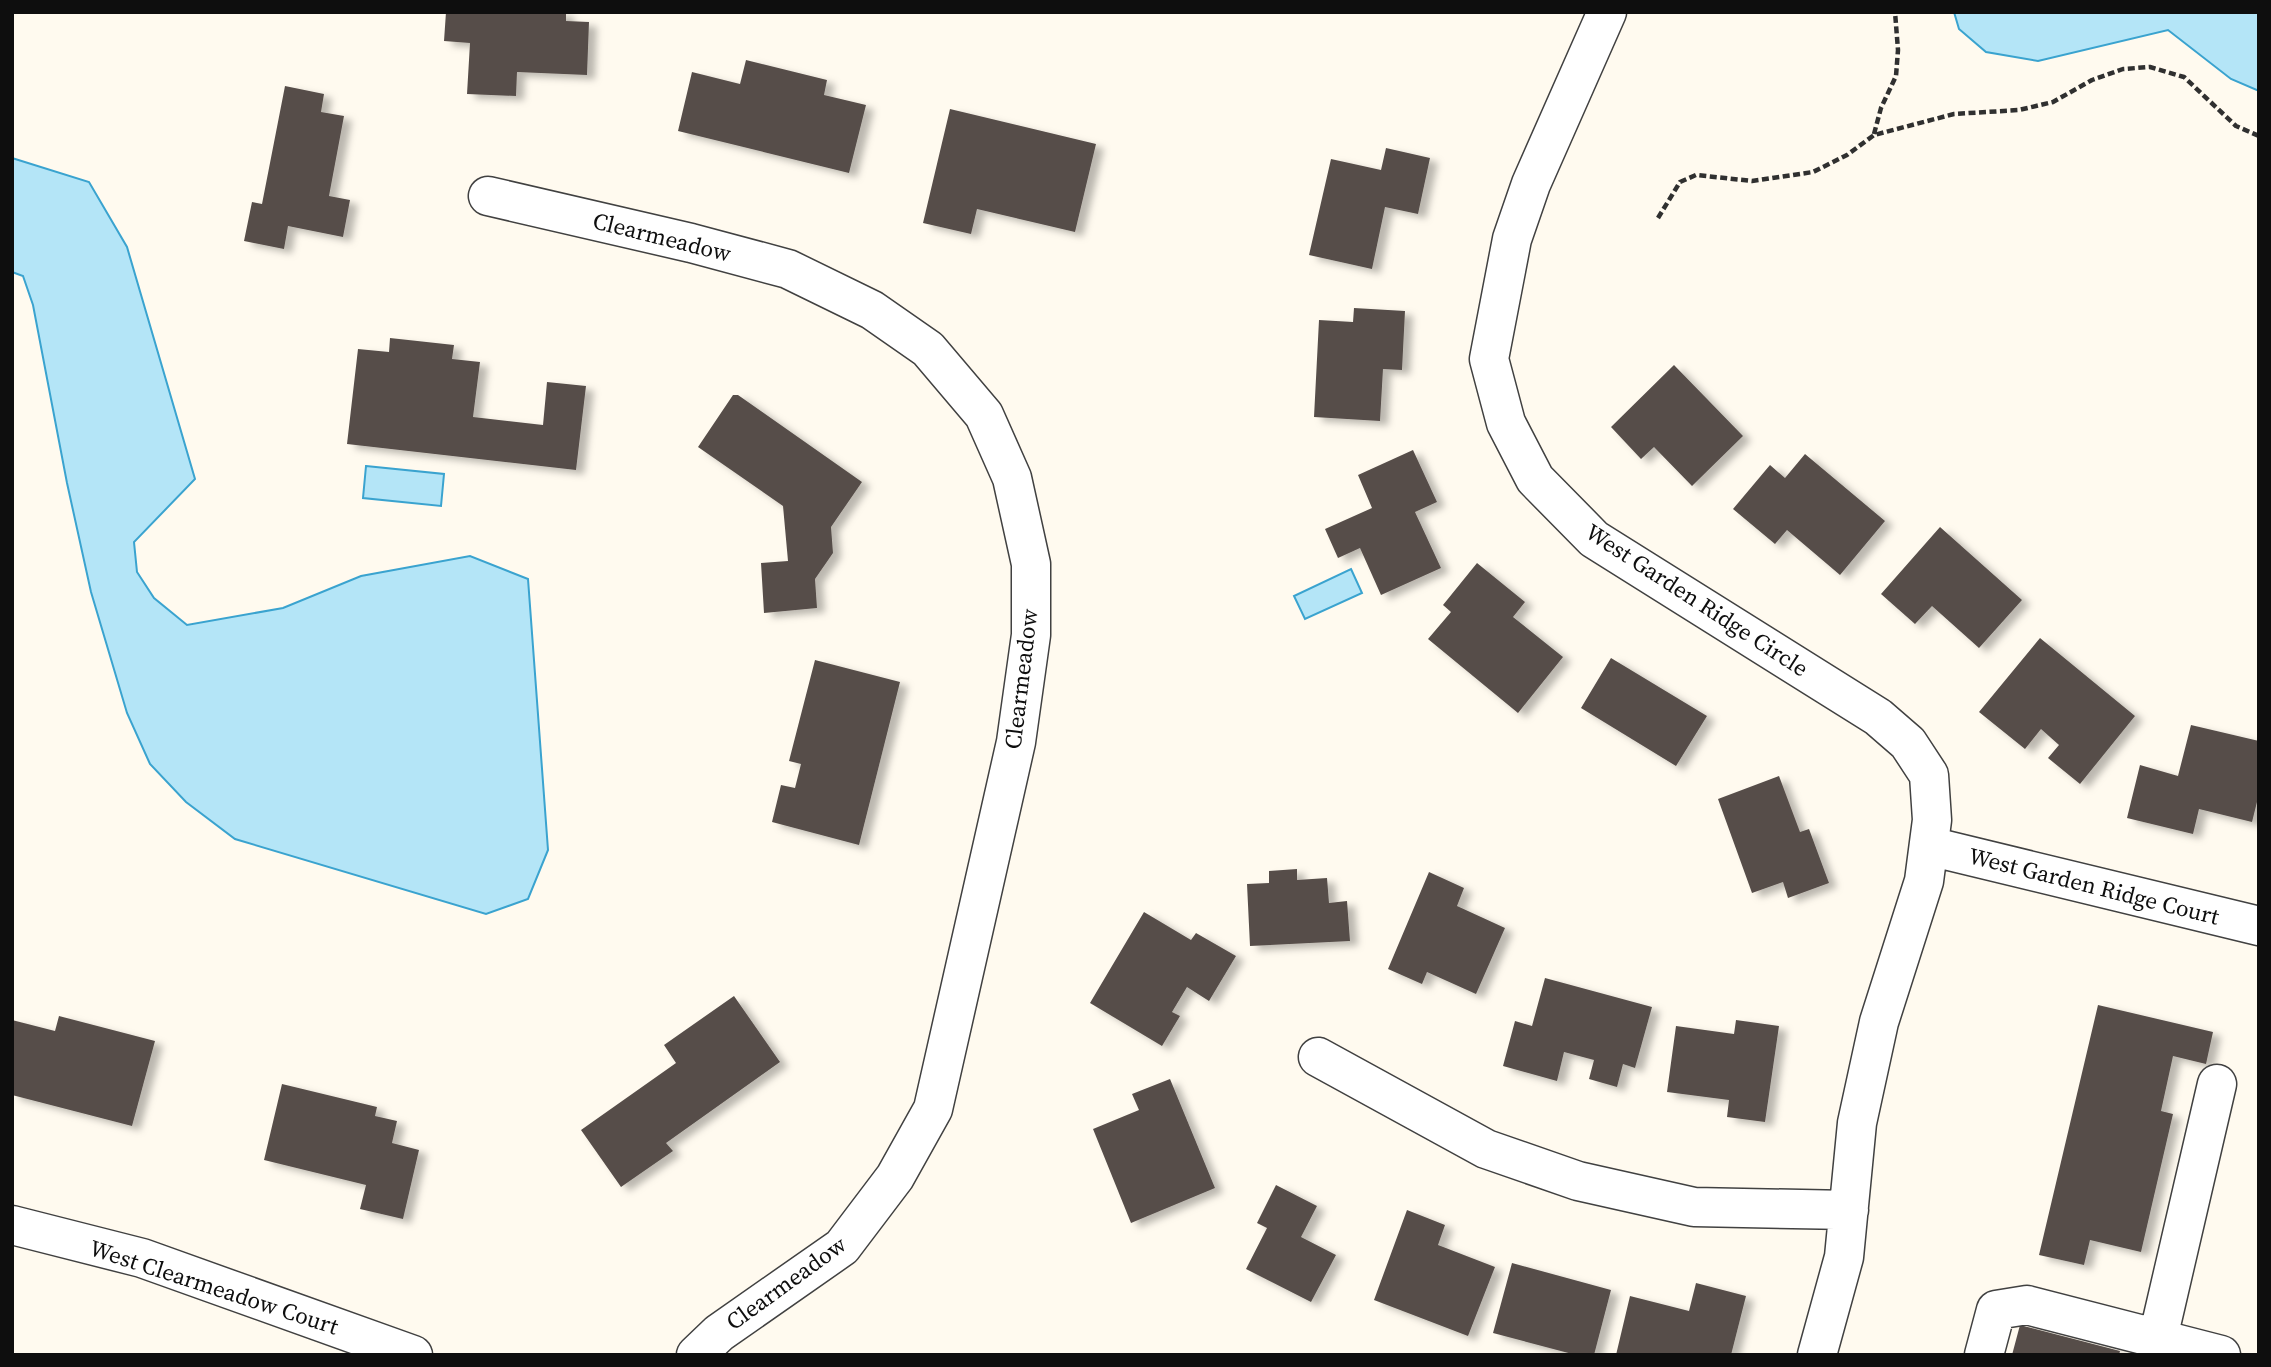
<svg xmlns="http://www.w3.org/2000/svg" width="2271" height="1367" font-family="'Source Serif 4',serif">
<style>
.water{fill:#b4e5f7;stroke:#3aa3cf;stroke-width:2}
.building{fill:#574e4a;filter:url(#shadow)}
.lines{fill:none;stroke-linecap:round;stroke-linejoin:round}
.minor-casing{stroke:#414141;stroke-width:41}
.path{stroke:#303030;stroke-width:4.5;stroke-dasharray:7 3.5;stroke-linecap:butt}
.minor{stroke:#fff;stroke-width:38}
.labels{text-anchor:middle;stroke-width:7;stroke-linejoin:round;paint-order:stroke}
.street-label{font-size:23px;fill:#0e0e0e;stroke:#fff}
</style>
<defs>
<filter id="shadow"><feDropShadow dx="8" dy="4.5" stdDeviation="3.5" flood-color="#0004"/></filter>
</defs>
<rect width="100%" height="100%" fill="#fffaef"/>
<path class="water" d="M1954,12h305v79l-28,-12 -63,-49 -130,31 -52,-9 -27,-23z
M12,158l77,24 38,65 68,232 -61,63 3,30 17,26 33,27 96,-17 78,-32 109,-20 58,23 20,271 -20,49 -42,15 -251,-75 -49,-37 -36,-38 -23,-51 -36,-121 -24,-109 -34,-178 -10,-29 -11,-4z
M366,466l78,8 -3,32 -78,-8z
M1351,569l11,24 -57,26 -11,-23z"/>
<path class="building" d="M446,12h120v9l23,1 -2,53 -70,-3 -1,24 -49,-2 3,-51 -26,-2z
M746,60l81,20 -3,15 42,10 -17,68 -171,-42 14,-59 48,12z
M285,86l39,8 -3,18 23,4 -15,80 21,4 -7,37 -55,-11 -4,23 -40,-8 8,-39 10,2z
M950,109l146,35 -21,88 -98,-23 -6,25 -48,-11z
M1386,148l44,10 -12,56 -33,-7 -13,62 -63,-14 22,-96 50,11z
M1354,308l51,3 -3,59 -19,-1 -3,52 -66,-4 5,-97 34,2z
M390,338l64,7 -2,14 28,3 -7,55 70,8 4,-43 39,4 -10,84 -229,-26 11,-95 31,3z
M1674,365l69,71 -51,50 -38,-39 -13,12 -30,-32z
M733,395h5l124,87 -31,45 2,26 -18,26 2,29 -53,5 -3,-50 27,-2 -5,-55 -85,-59z
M1413,450l24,52 -22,10 26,56 -60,27 -21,-47 -22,10 -13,-29 47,-21 -14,-33z
M1805,454l80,67 -45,54 -53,-45 -12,14 -42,-35 37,-44 15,13z
M1940,527l82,73 -43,48 -47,-42 -17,18 -34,-30z
M1477,563l48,39 -12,15 50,40 -45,56 -90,-74 23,-27 -8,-7z
M2040,638l95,78 -55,68 -32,-26 11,-13 -18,-16 -16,20 -46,-37z
M1611,658l96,58 -31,50 -95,-58z
M815,660l85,22 -41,163 -87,-23 9,-37 14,3 6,-24 -12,-3z
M2191,725l68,16v53l-7,28 -53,-13 -6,25 -66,-16 13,-53 38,11z
M1779,776l21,56 9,-3 20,54 -41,15 -5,-16 -31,11 -34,-94z
M1297,869v11l30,-2 2,25 18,-2 3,40 -100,5 -3,-62 22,-1v-12z
M1429,872l35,16 -7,18 48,22 -29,66 -49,-22 -5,12 -34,-15z
M1144,912l47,28 5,-7 40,23 -27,45 -22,-14 -15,25 8,4 -18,30 -72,-43z
M1545,978l107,29 -17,61 -12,-4 -6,23 -28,-8 5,-19 -30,-8 -7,29 -54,-15 12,-45 17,5z
M734,996l46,66 -114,81 7,8 -52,36 -40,-57 95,-67 -12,-18z
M2098,1005l115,27 -7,32 -33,-8 -12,55 12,3 -32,138 -51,-12 -6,25 -45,-10z
M59,1016l96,25 -23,85 -120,-31v-75l43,11z
M1736,1020l43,6 -14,96 -38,-5 2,-17 -62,-8 9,-66 58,8z
M1170,1079l45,109 -84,35 -38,-94 46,-19 -7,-16z
M282,1084l95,23 -2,9 22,5 -5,22 27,7 -16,69 -43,-10 6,-24 -102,-25z
M1276,1185l41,21 -16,31 35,18 -25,47 -65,-33 21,-41 -10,-5z
M1407,1210l38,15 -7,20 57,22 -27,69 -94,-36z
M1512,1263l99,27 -17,65h-18l-83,-22z
M1696,1283l50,13 -15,59h-115l14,-59 59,15z
M2020,1325l100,26 -1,4h-107z"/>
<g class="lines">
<g class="minor-casing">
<path id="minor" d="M1607,12l-76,172 -19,55 -23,120 17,64 29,56 59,60 284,178 30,26 21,32 3,45 -8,61 -45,141 -22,101 -13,134 -27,98
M488,196l203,47 97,26 84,41 56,39 56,66 28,63 19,86v71l-15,107 -83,367 -38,68 -53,70 -123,86 -23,22
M1929,846l330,80
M1318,1057l168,92 92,32 116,26 155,3
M12,1225l130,33 271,97
M2158,1338l59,-254
M1984,1355l12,-45 31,-5 194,50"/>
</g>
<path class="path" d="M1874,134l7,-26 15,-32 2,-26 -3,-38
M1658,218l22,-36 16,-7 56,6 61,-9 34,-17 27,-20 80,-21 65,-4 34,-8 39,-22 31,-11 27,-2 34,10 52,49 23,10"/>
<use href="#minor" class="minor"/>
</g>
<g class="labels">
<g class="street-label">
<text transform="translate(662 237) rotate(14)" y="8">Clearmeadow</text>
<text transform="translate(1697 600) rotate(33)" y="8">West Garden Ridge Circle</text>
<text transform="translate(1021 679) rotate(-83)" y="8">Clearmeadow</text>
<text transform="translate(2094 886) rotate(14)" y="8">West Garden Ridge Court</text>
<text transform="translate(786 1283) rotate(-36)" y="8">Clearmeadow</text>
<text transform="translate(214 1287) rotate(18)" y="8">West Clearmeadow Court</text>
</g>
</g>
<rect width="2271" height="1367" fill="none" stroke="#0e0e0e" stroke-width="28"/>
</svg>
